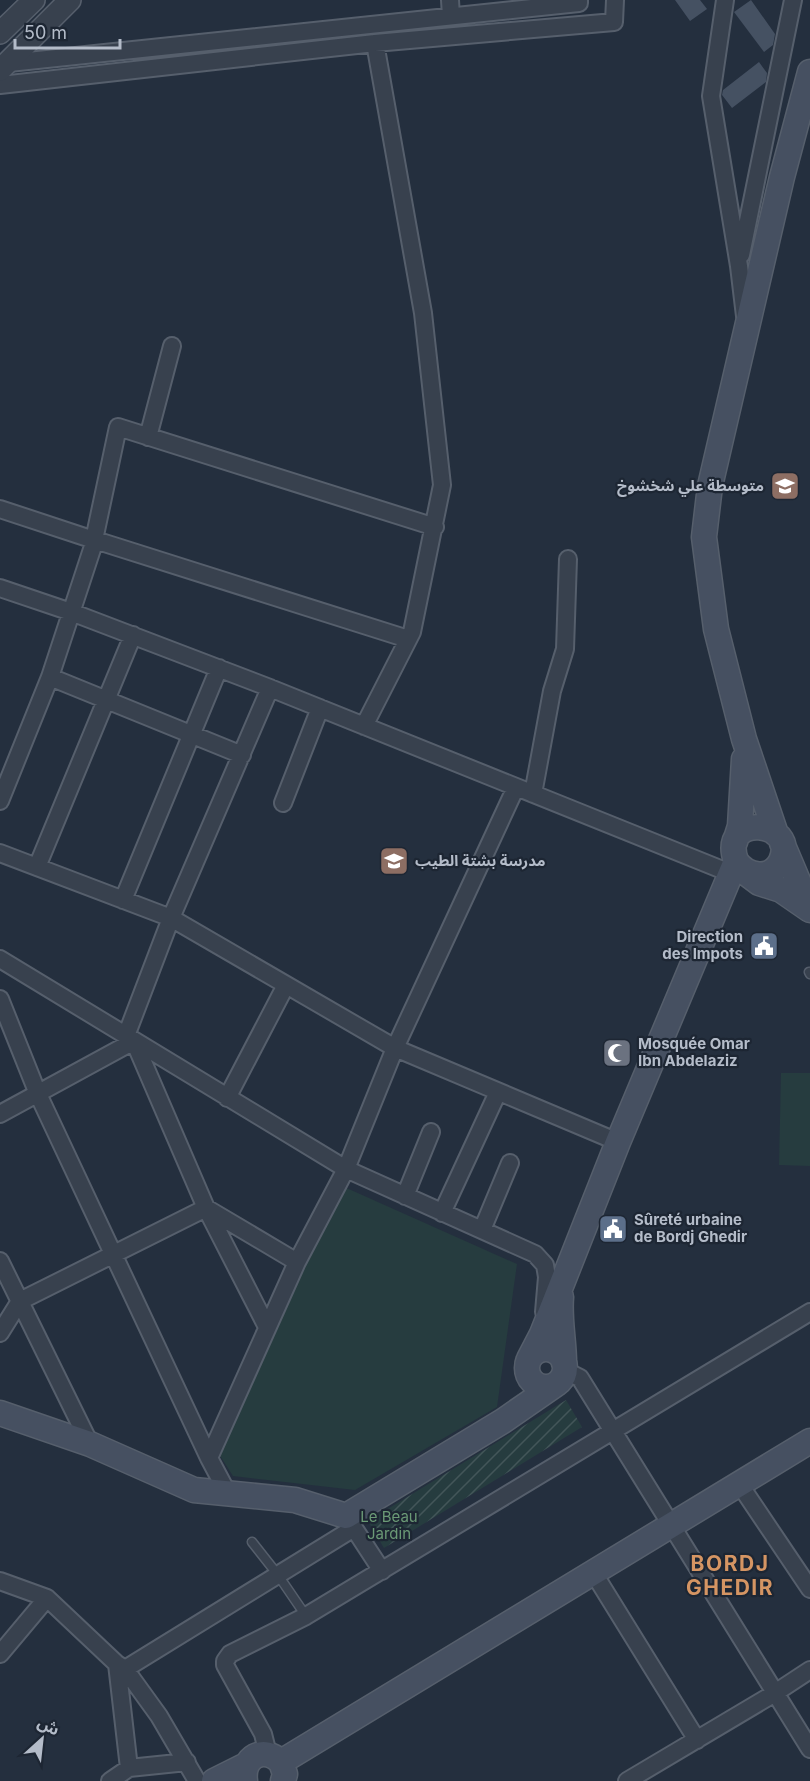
<svg xmlns="http://www.w3.org/2000/svg" width="810" height="1781" font-family="Inter,'Noto Sans Arabic',sans-serif">
<style>
.park{fill:#263c3f}
.garden{fill:url(#garden-furrows)}
.building{fill:#455162}
.lines{fill:none;stroke-linecap:round;stroke-linejoin:round}
.service-casing{stroke:#565f6c;stroke-width:11}
.minor-casing{stroke:#565f6c;stroke-width:20}
.tertiary-casing{stroke:#565f6c;stroke-width:24}
.secondary-casing{stroke:#565f6c;stroke-width:27}
.service{stroke:#38414e;stroke-width:8}
.minor{stroke:#38414e;stroke-width:16}
.tertiary{stroke:#38414e;stroke-width:21}
.secondary{stroke:#465061;stroke-width:24}
.labels{text-anchor:middle;stroke-width:4.5;stroke-linejoin:round;paint-order:stroke}
.poi-label{font-size:15px;font-weight:bold;fill:#b4bcc9;stroke:#1d2633;text-anchor:start}
.park-label{font-size:15px;fill:#6b9a76;stroke:#1d2633}
.district-label{font-size:21px;font-weight:bold;letter-spacing:1.5px;fill:#d59563;stroke:#1d2633}
</style>
<defs>
<pattern id="garden-furrows" width="10" height="10" patternUnits="userSpaceOnUse" patternTransform="scale(1.5)"><rect width="10" height="10" fill="#263c3f"/><path d="M-1 1l2-2M0 10L10 0M9 11l2-2" fill="none" stroke="#435659"/></pattern>
</defs>
<rect width="100%" height="100%" fill="#242f3e"/>
<path class="park" d="M781,1073h29v93l-31,-1z
M342,1186l175,78 -20,143 -142,83 -122,-14 -14,-22 84,-194z"/>
<path class="garden" d="M566,1400l16,27 -198,121 -16,-27z"/>
<path class="building" d="M675,0h25l7,9 -17,12z
M751,0l24,34 -2,11 -9,7 -30,-40z
M759,62l8,11 -1,9 -34,26 -10,-13 1,-5z"/>
<g class="lines">
<g class="service-casing">
<path id="service" d="M809,972l1,2
M252,1542l26,33 28,41"/>
</g>
<g class="minor-casing">
<path id="minor" d="M450,0l1,16
M725,0l-14,96 28,170 6,50
M9,63l570,-60v-3
M0,85l375,-42 239,-21 1,-22
M741,255l52,-255
M148,437l24,-91
M0,509l94,31
M95,540l313,99
M0,588l71,24 199,76 460,185
M50,677l192,78
M364,726l48,-94 30,-147 -19,-172 -48,-270
M533,794l19,-103 13,-42 3,-90
M0,801l50,-124 45,-137h-1l24,-113 317,100
M283,803l37,-95
M0,853l171,65 224,130 223,94
M37,867l96,-232
M123,900l96,-232
M0,959l346,210 189,85 10,11 2,12 -3,35
M0,999l38,95 171,364 18,34
M126,1036l45,-118 99,-230
M227,1098l59,-113
M0,1114l134,-73 72,167 61,119
M405,1196l26,-64
M442,1213l56,-121
M482,1230l28,-67
M0,1261l90,183
M0,1333l20,-32 186,-93 91,54
M564,1370l16,8 230,371
M209,1458l88,-196 49,-93 49,-121 121,-261
M740,1485l70,104
M348,1519l34,52
M593,1572l104,168
M0,1581l47,17 70,66 8,5 34,47 38,65
M0,1654l47,-56
M117,1664l12,104
M125,1669l229,-141
M268,1754l-5,-20 -38,-69v-4l5,-7 76,-38 504,-304
M110,1781l19,-13 58,-6
M627,1781l148,-88 35,-23"/>
</g>
<g class="tertiary-casing">
<path id="tertiary" d="M0,33l34,-33
M0,70l70,-70"/>
</g>
<g class="secondary-casing">
<path id="secondary" d="M776,834l-32,-95 -28,-110 -12,-92 6,-51 72,-309 28,-105
M735,842l5,-16 4,-67
M782,843l28,66
M747,874l12,9 22,7 29,20
M561,1297c-2,22 3,44 3,66
M527 1368a19 19 0 1 1 38 0a19 19 0 1 1-38 0Z
M529,1359l13,-25 76,-192 118,-281c-17,-49 63,-41 45,0 -10,20 -34,16 -45,0
M0,1413l90,31 104,46 101,10 51,16 157,-95 52,-36
M281,1762l529,-321
M214,1781l32,-16
M245,1781c-3,-24 18,-36 36,-19l4,12 -2,7"/>
</g>
<use href="#service" class="service"/>
<use href="#minor" class="minor"/>
<use href="#tertiary" class="tertiary"/>
<use href="#secondary" class="secondary"/>
</g>
<defs>
<g id="school-square" transform="scale(1.5)"><rect x="-9" y="-9" width="18" height="18" rx="4" fill="#8d6e63" stroke="#1d2633"/><path d="M0-5L7-2L0 1L-7-2ZM-4 1L0 2.5L4 1V4Q0 6-4 4Z" fill="#fff"/></g>
<g id="civic-square" transform="scale(1.5)"><rect x="-9" y="-9" width="18" height="18" rx="4" fill="#5c6f8a" stroke="#1d2633"/><path d="M-.6-6.5H3V-4.5H.6V-3L4-1V1h2V6H-6V1h2V-1L-.6-3ZM-1.2 2.5V6h2.4V2.5Z" fill="#fff"/></g>
<g id="mosque-square" transform="scale(1.5)"><rect x="-9" y="-9" width="18" height="18" rx="4" fill="#6b7280" stroke="#1d2633"/><path d="M3.5-4.9A6 6 0 1 0 3.5 4.9A5 5 0 1 1 3.5-4.9Z" fill="#fff"/></g>
</defs>
<g fill-rule="evenodd">
<use href="#school-square" x="785" y="486"/>
<use href="#school-square" x="394" y="861"/>
<use href="#civic-square" x="764" y="946"/>
<use href="#mosque-square" x="617" y="1053"/>
<use href="#civic-square" x="613" y="1229"/>
</g>
<g class="labels">
<g class="poi-label">
<text x="764" y="491" text-anchor="end">متوسطة علي شخشوخ</text>
<text x="415" y="866">مدرسة بشتة الطيب</text>
<text x="743" y="942" text-anchor="end">Direction<tspan x="743" dy="17">des Impots</tspan></text>
<text x="638" y="1049">Mosquée Omar<tspan x="638" dy="17">Ibn Abdelaziz</tspan></text>
<text x="634" y="1225">Sûreté urbaine<tspan x="634" dy="17">de Bordj Ghedir</tspan></text>
</g>
<g class="park-label">
<text x="389" y="1522">Le Beau<tspan x="389" dy="17">Jardin</tspan></text>
</g>
<g class="district-label">
<text x="730" y="1571">BORDJ<tspan x="730" dy="24">GHEDIR</tspan></text>
</g>
</g>
<g transform="translate(42 1739) rotate(27)" stroke="#1d2633" stroke-width="4.5" paint-order="stroke">
<path d="M0-4.5L10 22L0 15L-10 22Z" fill="#b4bcc9"/>
<text y="-9" font-size="16" font-weight="bold" text-anchor="middle" fill="#b4bcc9">ش</text>
</g>
<path d="M15 39v9h105v-9" fill="none" stroke="#b4bcc9" stroke-width="3"/>
<text x="24" y="39" font-size="18" fill="#b4bcc9" stroke="#1d2633" stroke-width="4.5" paint-order="stroke">50 m</text>
</svg>
